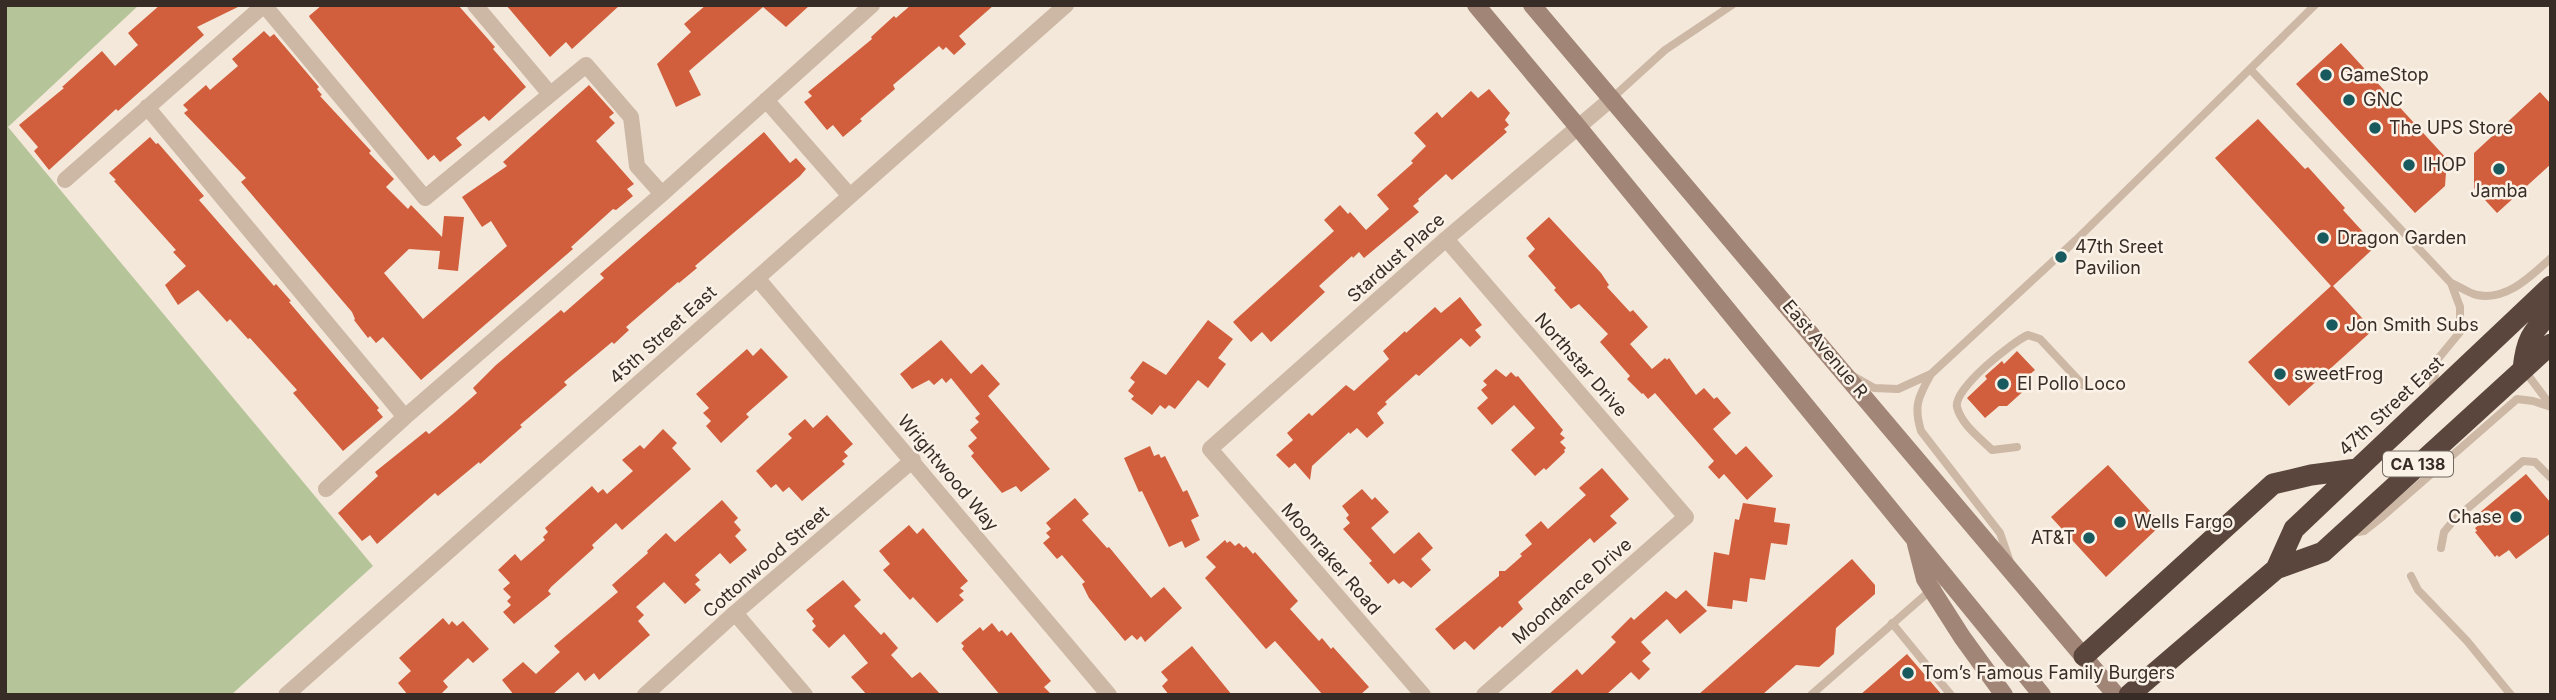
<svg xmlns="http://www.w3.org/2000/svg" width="2556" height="700" font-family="Inter,sans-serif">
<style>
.green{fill:#b6c499}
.building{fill:#d15e3c}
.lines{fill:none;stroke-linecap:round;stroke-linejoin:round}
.lane{stroke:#cdb7a5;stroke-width:8}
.street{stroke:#cdb7a5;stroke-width:16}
.secondary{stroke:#a18576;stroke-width:18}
.highway{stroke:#5a463d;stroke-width:21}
.poi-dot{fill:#195a5e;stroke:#fbf2e7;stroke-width:2.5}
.labels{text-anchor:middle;stroke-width:5;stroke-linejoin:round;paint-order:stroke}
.shield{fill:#fbf2e7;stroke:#726761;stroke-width:2}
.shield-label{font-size:16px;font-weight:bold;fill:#382c27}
.poi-label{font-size:18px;fill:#382c27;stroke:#fbf2e7;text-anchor:start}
.street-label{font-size:18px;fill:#382c27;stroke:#fbf2e7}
</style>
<rect width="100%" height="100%" fill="#f4e8da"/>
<path class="green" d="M5,5h134l-131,122 365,439 -142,129h-226z"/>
<path class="building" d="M160,5h82l-45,22 7,8 -86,76 -2,-2 -67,61 -15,-19 4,-4 -19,-22 45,-37 -2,-1 40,-36 13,15 23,-21 -10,-12z
M322,5h136l37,42 -2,2 33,38 -37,34 -5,-5 -28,22 6,7 -22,17 -6,-7 -6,5 -118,-142 -1,-2z
M506,5h114l-48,44 -6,-7 -16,15z
M706,5h104l-24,22 -23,-20 -74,64 12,24 -25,12 -19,-43 34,-32 -7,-8z
M911,5h83l-35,31 7,8 -12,11 -8,-8 -3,3 -4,-4 -46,39 2,4 -35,30 2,2 -19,16 -10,-12 -6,5 -23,-28 8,-6 -4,-4 64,-53 -1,-2 23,-21 2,2z
M264,31l6,6 4,-3 45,53 -2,2 5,6 -2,1 51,55 -2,2 25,26 -8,8 22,22 3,-4 31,32 2,-21 20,1 -6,54 -20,-2 2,-18 -31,-2 -25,24 39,46 84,-73 -16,-25 -9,6 -20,-30 45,-31 -4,-4 86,-77 25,28 -5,4 6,6 -19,18 38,43 -7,5 6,7 -17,14 -3,-1 -42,38 2,2 -152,131 -38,-43 -7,6 -6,-7 -2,2 -14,-18 1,-1 -3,-7 -111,-130 5,-4 -62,-65 4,-3 -5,-5 23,-20 4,5 28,-24 -6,-7z
M2341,43l106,116 -2,27 -30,27 -119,-129z
M1489,89l21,24 -5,7 4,5 -5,4 3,3 -55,48 -6,-6 -28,25 1,2 -6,5 6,6 -55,46 -5,-6 -6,6 -1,-2 -33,30 6,6 -54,50 -9,-10 -11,10 -18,-20 101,-91 -10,-11 16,-15 8,9 2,-2 16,18 23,-21 -12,-14 36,-32 -2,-2 15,-15 -12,-13 23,-21 5,6 29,-27 7,7z
M2540,92l11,12v60l-54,49 -23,-25v-35z
M2258,119l47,50 3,-2 37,41 -2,2 33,36 -43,40 40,44 -84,76 -41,-44 83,-76 -116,-128z
M764,132l26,31 6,-5 10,11 -6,7 -105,90 2,2 -18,15 -1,-1 -52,45 3,3 -15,14 -2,-2 -48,40 3,3 -47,40 2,2 -42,37 -1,-2 -41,34 -3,-3 -58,51 -7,-9 -8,6 -24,-28 40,-37 -3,-4 51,-41 3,3 24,-20 24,-21 -4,-5 23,-23 65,-55 3,3 40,-35 -4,-4z
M150,137l6,7 2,-1 46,53 -5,4 75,86 2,-2 15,17 -2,1 90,106 -2,2 6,7 -40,34 -50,-58 4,-3 -47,-52 -2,1 -18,-20 -3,3 -29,-32 -20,15 -13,-20 21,-19 -13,-14 3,-2 -62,-69 2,-1 -7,-7z
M1549,217l52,56 8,12 -2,2 23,25 3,-2 15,17 -18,17 22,25 13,-11 2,2 2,-2 27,37 8,-7 10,11 3,-2 14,16 -18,16 23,26 10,-9 27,30 -26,24 -23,-26 -5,5 -11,-12 6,-6 -59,-68 -7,6 -5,-6 -1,1 -15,-15 3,-3 -30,-34 8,-8 -29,-30 -8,5 -17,-19 2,-2 -28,-32 7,-7 -9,-11z
M1460,297l22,28 -7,5 6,7 -11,10 -9,-9 -42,38 -3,-2 -31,28 2,2 -10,9 7,10 -17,15 -10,-10 -7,6 -1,-2 -37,34 -2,14 -15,-17 -6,5 -13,-13 17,-15 -6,-7 22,-20 3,3 34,-31 8,6 35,-32 -6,-8 22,-20 1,2 29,-26 6,6z
M1208,320l25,19 -15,19 8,6 -18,24 -10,-8 -23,29 -6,-4 -4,4 -5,-4 -8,10 -21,-16 3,-3 -6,-5 7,-9 -5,-4 13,-17 23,14z
M941,340l30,34 11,-10 18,20 -12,12 62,73 -29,23 -5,-6 -14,7 -31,-37 3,-3 -6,-7 9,-8 -7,-8 9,-8 -4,-4 5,-4 -29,-36 -5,5 -4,-5 -8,7 -5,-5 -17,9 -12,-15z
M761,348l27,29 -42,37 3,3 -28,26 -15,-17 5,-5 -8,-8 6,-5 -13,-14 51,-45 6,7z
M2017,351l18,19 -13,11 6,6 -21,19h-8l-14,12 -18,-20 20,-19 -2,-3 17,-15 2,3z
M1496,369l10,8 5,-5 5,5 2,-1 45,54 -3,4 5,4 -5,4 6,6 -2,2 1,2 -19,18 -2,-2 -9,8 -24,-26 24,-22 -21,-23 -22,20 -15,-17 11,-10 -7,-8 6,-5 -4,-4z
M827,415l26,29 -9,8 4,4 -6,5 3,3 -43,37 -13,-14 -6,5 -7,-8 -5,4 -15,-17 36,-33 -4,-4 17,-15 8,9z
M663,429l14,14 -5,5 19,21 -69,61 -6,-7 -24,22 2,3 -43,39 -3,4 3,3 -37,30 -11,-12 8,-7 -4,-4 4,-4 -8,-8 7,-6 -12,-13 17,-16 6,7 24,-21 -2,-3 5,-5 -3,-4 47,-42 6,7 5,-4 4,5 26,-23 -11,-11 18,-15 4,4z
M1150,446l4,10 5,-2 2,4 4,-2 18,36 4,-2 12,26 -8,4 9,20 -15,8 -3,-7 -13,6 -27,-56 -3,1 -15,-34z
M2108,465l54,59 -56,53 -55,-60z
M1602,468l27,31 -19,17 7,7 -23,20 -4,-5 -72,64 5,7 -21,19 -2,-2 -26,24 -9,-9 -11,9 -19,-21 64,-53v-5h6l17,-15 -2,-2 12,-10 -7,-9 16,-14 7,8 38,-34 -7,-7z
M2526,474l25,29v30l-35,26 -7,-9 -10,7 -2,-2 -2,2 -20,-25 2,-1 -2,-3 9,-7 -6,-7z
M1362,489l10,11 3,-3 14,15 -18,16 23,26 25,-22 14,16 -12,11 10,11 -20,18 -8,-7 -4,3 -5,-5 -6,5 -19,-21 3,-2 -29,-32 7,-6 -4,-5 3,-3 -7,-9z
M1075,498l14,16 -7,6 25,28 2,-1 42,51 13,-11 18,21 -37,34 -4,-6 -4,4 -5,-5 -7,6 -36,-43 -7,-14 3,-2 -23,-27 -5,4 -14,-16 7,-6 -4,-4 5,-4 -5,-6z
M722,500l16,18 -4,4 7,8 -6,6 12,14 -17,14 -10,-11 -25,22 5,5 -5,4 6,6 -16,14 -21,-22 -28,25 8,8 -6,6 12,14 -51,45 -5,-7 -9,8 -7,-9 -26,23h-38l-12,-15 21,-18 13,12 24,-22 -6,-6 64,-54 -6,-7 36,-32 -1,-2 19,-18 9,9z
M1743,503l33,5 -2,14 16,2 -3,21 -16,-2 -6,37 -15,-2 -3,24 -14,-2 -1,9 -25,-3 7,-54 15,3 6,-36 4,1z
M909,525l8,9 6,-6 45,53 -8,7 4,3 -5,4 5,5 -27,23 -24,-26 -3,3 -27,-30 7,-6 -11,-13z
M1225,540l2,3 3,-2 5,5 4,-3 5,5 2,-2 7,8 2,-2 43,49 -8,8 29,32 3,-3 9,11 2,-2 36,40 -9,8h-37l-48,-54 -9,8 -61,-71 11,-11 -10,-10z
M1852,559l23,26v9l-39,34 -2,26 -15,13 -23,-2 -34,30h-64z
M843,580l18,20 -7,6 27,29 3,-3 14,16 -7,7 21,23 8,-6 21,23h-74l-16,-18 17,-14 -24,-29 -15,14 -17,-18 4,-4 -4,-5 2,-2 -8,-9z
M1686,590l21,21 -27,23 -13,-15 -26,23 10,11 -9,8 8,8 -11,11 -8,-8 -25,23h-58l29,-26 5,6 22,-21 12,-12 -5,-5 20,-20 3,3 32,-29 10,8z
M443,618l6,7 3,-4 5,5 6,-5 26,28 -16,14 -5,-5 -25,23 5,6 -8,8h-32l-10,-12 13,-12 -12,-13z
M992,623l7,9 3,-2 5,6 4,-4 40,49 -7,6 8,8h-52l-38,-46 2,-3 -3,-3 19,-16 3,4z
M1192,646l40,49h-63l-7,-9 6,-6 -7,-8z
M1907,654l35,41h-82z"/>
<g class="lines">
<path class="lane" d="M2250,69l201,214c8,3 17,10 26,12 30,6 54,-19 74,-37
M1610,100l55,-50 67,-45
M2525,371l26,35
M1931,374c-12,22 -18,31 -10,57l79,102 10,29
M1853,376l21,12 24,1 33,-15 145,-134 239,-235
M2432,392l5,-32 23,-28v-25l-9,-24
M2017,447l-25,3c-12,-12 -31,-26 -35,-43 -4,-18 55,-65 71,-72l12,4 43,46
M2351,533l13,-2 19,-15 134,-117 16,2 18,6
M2441,548l3,-16 10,-12 69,-59 12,1 16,16
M2411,576l7,14 49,51 44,54
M1892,623l59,72
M1811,695l136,-119"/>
<path class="street" d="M475,5l75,89
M766,100l84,96
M147,107l258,310
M65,180l199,-175 161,193 161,-133 45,52 6,49 25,28
M1446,239l240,278 -202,178
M757,278l352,417
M326,489l79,-72 257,-223 210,-189
M735,613l70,82
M286,695l780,-690
M645,695l90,-82 178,-153
M1423,695l-213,-246 236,-210 164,-139"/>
<path class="secondary" d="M1476,5l102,122 464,568
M1532,5l584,690
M1916,544l9,35 37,58 42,58"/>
<path class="highway" d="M2523,369c3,-29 8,-36 28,-57
M2276,569l18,-40 257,-243
M2084,656l189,-172 38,-9 46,-6
M2129,695l147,-126 47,-17 228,-208"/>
</g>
<g class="poi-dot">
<circle cx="2326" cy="75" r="7"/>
<circle cx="2349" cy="100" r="7"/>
<circle cx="2375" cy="128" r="7"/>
<circle cx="2409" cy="165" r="7"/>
<circle cx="2499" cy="169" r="7"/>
<circle cx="2323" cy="238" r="7"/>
<circle cx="2061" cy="257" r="7"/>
<circle cx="2332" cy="325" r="7"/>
<circle cx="2280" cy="374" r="7"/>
<circle cx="2003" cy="384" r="7"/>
<circle cx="2516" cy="517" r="7"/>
<circle cx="2120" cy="522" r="7"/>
<circle cx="2089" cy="538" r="7"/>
<circle cx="1908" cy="673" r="7"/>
</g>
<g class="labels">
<rect class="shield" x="2383" y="451.5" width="70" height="25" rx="5"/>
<g class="shield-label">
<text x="2418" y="470">CA 138</text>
</g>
<g class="poi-label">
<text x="2340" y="81">GameStop</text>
<text x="2363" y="106">GNC</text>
<text x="2389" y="134">The UPS Store</text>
<text x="2423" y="171">IHOP</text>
<text x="2499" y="197" text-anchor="middle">Jamba</text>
<text x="2337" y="244">Dragon Garden</text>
<text x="2075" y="253">47th Sreet<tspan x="2075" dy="21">Pavilion</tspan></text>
<text x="2346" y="331">Jon Smith Subs</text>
<text x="2294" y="380">sweetFrog</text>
<text x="2017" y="390">El Pollo Loco</text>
<text x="2502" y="523" text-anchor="end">Chase</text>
<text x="2134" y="528">Wells Fargo</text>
<text x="2075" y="544" text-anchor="end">AT&amp;T</text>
<text x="1922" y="679">Tom’s Famous Family Burgers</text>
</g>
<g class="street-label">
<text transform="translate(1396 258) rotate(-42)" y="6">Stardust Place</text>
<text transform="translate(663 335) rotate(-42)" y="6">45th Street East</text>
<text transform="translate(1825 349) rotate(50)" y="6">East Avenue R</text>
<text transform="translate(1581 365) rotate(49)" y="6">Northstar Drive</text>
<text transform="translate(2391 406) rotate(-43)" y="6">47th Street East</text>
<text transform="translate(948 473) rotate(50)" y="6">Wrightwood Way</text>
<text transform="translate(1331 559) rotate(49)" y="6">Moonraker Road</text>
<text transform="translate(766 562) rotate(-41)" y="6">Cottonwood Street</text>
<text transform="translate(1572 591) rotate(-41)" y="6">Moondance Drive</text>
</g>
</g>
<rect width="2556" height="700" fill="none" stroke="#382c27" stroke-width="14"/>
</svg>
